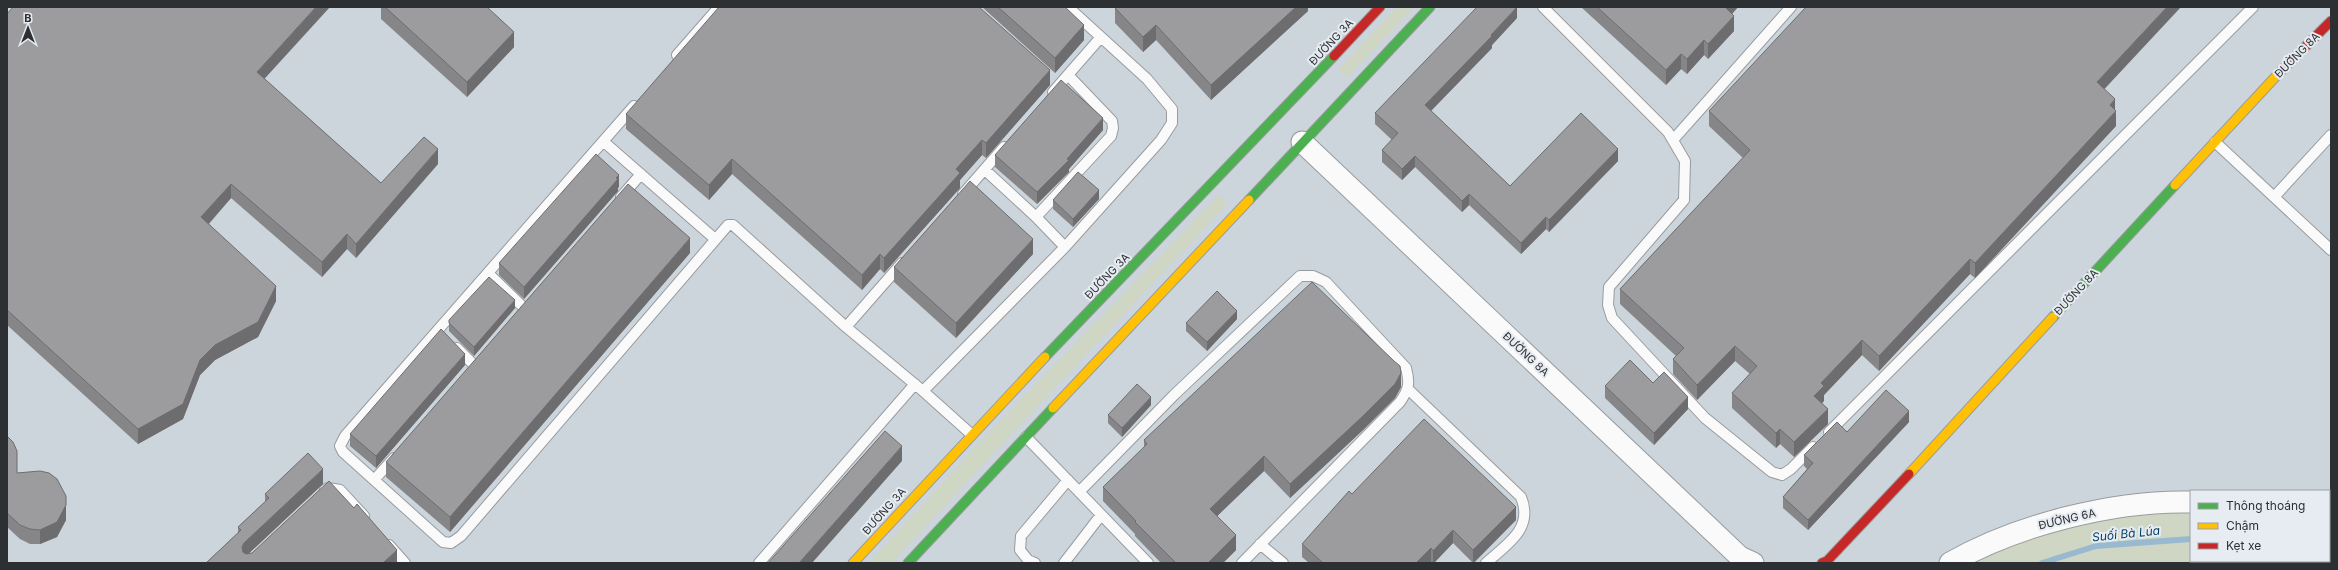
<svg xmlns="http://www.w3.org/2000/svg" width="2338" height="570" font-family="Inter,sans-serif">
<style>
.built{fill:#ccd4dc}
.green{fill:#cfd7c4}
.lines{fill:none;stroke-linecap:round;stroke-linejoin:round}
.stream{stroke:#99b9d0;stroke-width:6}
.lane-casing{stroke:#999c9e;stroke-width:12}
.street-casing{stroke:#999c9e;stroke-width:23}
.fast-casing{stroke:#999c9e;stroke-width:11}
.slow-casing{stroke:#999c9e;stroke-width:11}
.jam-casing{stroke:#999c9e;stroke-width:11}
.lane{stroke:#fafafb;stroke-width:10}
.street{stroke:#fafafb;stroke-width:21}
.fast{stroke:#4caf50;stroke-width:9}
.slow{stroke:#ffc107;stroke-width:9}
.jam{stroke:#c62828;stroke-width:9}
.wall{fill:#868688}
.shaded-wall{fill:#6d6d6f}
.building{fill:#9c9c9e;stroke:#6d6d6f}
.labels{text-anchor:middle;stroke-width:4;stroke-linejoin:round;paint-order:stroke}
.street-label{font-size:11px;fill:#2d3032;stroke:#e6ecf2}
.water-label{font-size:12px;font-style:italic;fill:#013e5d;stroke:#e6ecf2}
</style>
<rect width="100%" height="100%" fill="#dcdfe2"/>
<path class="built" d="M7,7h2324v539h-2v-55h-138v48l-149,24h-2035z"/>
<path class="green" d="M1397,7h18l-68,70 -9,-7z
M1219,195l8,9 -336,359h-22l110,-120z
M2191,509v52h138v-49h2v51h-366l83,-34 68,-13z"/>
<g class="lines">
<path class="stream" d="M2329,546h2
M2042,563l54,-17 95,-7"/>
<g class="lane-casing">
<path id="lane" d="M1543,7l125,125 17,29 -1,39 -75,87 -1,18 4,13 93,100 67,54 10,3 9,-6 22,-22
M677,55l42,-48
M1053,92l48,-55
M634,106l-289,330 -5,10 3,6 100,90 8,1 10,-7 267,-311h5l113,102 77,64 48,43
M1673,140l118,-133
M604,142l111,97
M2215,142l116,108
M985,170l51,47 75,-81 2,-8 -1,-7 -44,-46
M963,194l41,-47
M621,197l20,-23
M2274,197l57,-62
M1036,217l29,30
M488,273l36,35
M846,327l56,-64
M457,348l17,17
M1409,390l112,107c13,32 -14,47 -35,66
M923,391l142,-144 96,-107 11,-17v-14l-25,-30 -79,-72
M1829,432l424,-425
M1026,437l122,126
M374,480l20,-22
M325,490l3,-2 12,2 24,26
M1079,492l95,-97 126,-119h13l13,6 80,86c4,15 3,21 -6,34l-158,161
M1260,544l23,19
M389,545l16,18
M759,563l156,-179
M1035,563l-7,-3 -8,-10 1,-14 47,-56
M1064,563l37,-48"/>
</g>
<g class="street-casing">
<path id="street" d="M1302,142l438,415 13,6
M2329,505h2
M1950,563c67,-38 164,-63 241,-61"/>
</g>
<g class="fast-casing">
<path id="fast" d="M1249,200l181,-193
M2053,317l122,-132
M1045,357l289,-301
M908,563l145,-155"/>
</g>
<g class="slow-casing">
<path id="slow" d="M2175,185l104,-112
M1053,408l196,-208
M1909,474l144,-157
M853,563l192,-206"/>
</g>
<g class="jam-casing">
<path id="jam" d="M1334,56l46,-49
M2279,73l52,-52
M1822,563l5,-2 82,-87"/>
</g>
<use href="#lane" class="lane"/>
<use href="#street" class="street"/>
<use href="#fast" class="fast"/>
<use href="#slow" class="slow"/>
<use href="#jam" class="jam"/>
</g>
<path class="wall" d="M381,7h106l27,40 -47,50 -86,-78z
M982,7h83l19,33 -29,33z
M1308,7v4l-97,89 -55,-60 -13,12 -28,-29v-15z
M1581,7h157l-6,7 2,17 -26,28 -4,-4 -17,19 -6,-5 -15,16z
M7,14l257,65 117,104 57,-19 -82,94 -9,-9 -25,28 -91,-79 -22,26 67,77 -18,36 -43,23 -15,15 -17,44 -45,25 -131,-119z
M1517,18l-25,27v3l-61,63 79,75 108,-25 -69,71 -3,-3 -25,25 -52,-49 -7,7 -47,-45 -13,13 -20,-18v-12l10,-10 -17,-16v-11z
M1050,85l-64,73 -4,-3 -22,25v8l-76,85 -4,-4 -18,21 -130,-116 -23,26 -83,-71v-15z
M2104,89l11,21 1,16 -141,152 -5,-4 -91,97 -17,-16 -38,40v6l-2,2 6,21 -34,33 -14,-13 -4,4 -44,-40v-15l18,-19 -15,-13 -38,39 -24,-26v-15l3,-3 -56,-52v-15l123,-131 -34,-32v-15z
M1103,130l-34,39v3l-32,32 -42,-37v-12z
M619,187l-1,1v3l-94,108 -25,-24v-12z
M1099,199l-26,28 -20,-18v-9z
M690,253l-240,279 -64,-55v-15z
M1033,254l-77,84 -62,-56v-15z
M515,308l-41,48 -25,-25v-11z
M1237,319l-30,32 -21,-20v-8z
M465,365l-89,103 -26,-22v-12z
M1653,383l35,26 -34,36 -49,-47v-12z
M1401,387l-6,11 -32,32 -73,68 -26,-27 -47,45 19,34 -13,13h-62l-26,-27v-2l-32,-33v-14l41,-39v-8z
M1151,405l-29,32 -14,-14v-8z
M1909,422l-101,108 -25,-22v-11l24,-28 -3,-3v-11l43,-23z
M7,436l10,37 49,47 -9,17 -17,7h-10l-10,-5 -13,-12z
M323,484l-75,70 149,9h-191l32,-30v-6l27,-25v-8z
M1352,494l164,26 -42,43h-1l-20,-20 -19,20h-2l-1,-1 -1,1h-121l-7,-6v-13z"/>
<path class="shaded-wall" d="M316,7h14l-73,80v-15z
M1296,7h12v4l-97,89v-15z
M1517,7v11l-25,27v3l-67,69v-12z
M1725,7h13l-13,15z
M2167,7h14l-84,90v-15z
M1734,16v15l-26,28v-15z
M1084,25v15l-29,33v-15z
M1156,25v15l-13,12v-15z
M514,32v15l-47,50v-15z
M1704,40v15l-17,19v-15z
M1681,54v15l-15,16v-15z
M1050,70v15l-64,73v-15z
M2115,99v14l1,-2v15l-141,152v-15z
M1103,118v12l-34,39v3l-32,32v-12z
M982,140v15l-22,25v8l-76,85v-15l72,-89z
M438,149v15l-82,94v-14z
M1618,149v12l-69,71v-12z
M1415,156v11l-13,13v-11z
M732,159v15l-23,26v-15z
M619,175v12l-1,1v3l-94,108v-12z
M231,184v14l-30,34v-15z
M1099,190v9l-26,28v-8z
M1469,194v11l-7,7v-11z
M1546,217v12l-25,25v-11z
M347,234v15l-25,28v-15z
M690,238v15l-240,279v-15z
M1033,239v15l-77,84v-15z
M880,254v15l-18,21v-15z
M1970,259v15l-91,97v-15z
M276,286v15l-18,36 -43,23 -15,15 -17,44 -45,25v-15l62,-69z
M515,300v8l-41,48v-9z
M1237,311v8l-30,32v-9z
M1862,340v15l-38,40v6l-10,10v-15l7,-13z
M1735,346v15l-38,39v-15z
M465,354v11l-89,103v-12z
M1401,373v14l-6,11 -32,32 -73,68v-14z
M1151,397v8l-29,32v-9z
M1688,397v12l-34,36v-12z
M1828,409v15l-34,33v-15z
M1909,411v11l-101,108v-10z
M1780,429v15l-4,4v-15z
M902,446v15l-90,102h-13z
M1264,456v15l-54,52v-14z
M323,469v15l-79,74 -2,-11 2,-4z
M66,505v15l-9,17 -17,7v-14z
M1516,507v13l-43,43v-13z
M1453,530v13l-19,20h-1v-12z
M1236,535v15l-13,13h-15z
M1431,548v14l-1,1h-14z
M397,550v13h-13v-1z"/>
<path class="building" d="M13,7h303l-59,65 124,111 43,-46 14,12 -82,95 -9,-10 -25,28 -91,-78 -30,33 75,69 -18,36 -43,23 -15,15 -17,44 -45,25 -131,-119v-296z
M385,7h102l27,25 -47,50z
M719,7h260l71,63 -64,73 -4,-3 -26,29 4,4 -76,85 -4,-4 -18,21 -130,-116 -23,26 -83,-71z
M998,7h67l19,18 -29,33z
M1115,7h181l-85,78 -55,-60 -13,12 -28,-29z
M1477,7h40l-26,28 1,1 -67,69 85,81 71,-73 37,36 -69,71 -3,-3 -25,26 -52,-49 -7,7 -47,-45 -13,13 -20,-19 16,-17 -23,-20z
M1597,7h128l9,9 -26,28 -4,-4 -17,19 -6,-5 -15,16z
M1806,7h361l-70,75 18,17 -5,6 6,6 -141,152 -5,-4 -91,97 -17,-16 -41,43 3,3 -10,10 14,13 -34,33 -14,-13 -4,4 -44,-40 25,-27 -22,-20 -38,39 -24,-26 11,-11 -64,-59 130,-139 -41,-39z
M1061,80l42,38 -36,41 2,1 -32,32 -42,-37z
M596,154l23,21 -3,3 2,1 -94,108 -25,-24z
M1078,172l21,18 -26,29 -20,-19z
M970,181l63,58 -77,84 -62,-56z
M628,184l62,54 -240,279 -64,-55z
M489,277l26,23 -41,47 -25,-24v-3z
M1312,282l82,79 6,5 1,7 -6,11 -32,32 -73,68 -26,-28 -54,53 26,26 -28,28h-32l-41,-41 1,-1 -33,-34 44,-43 -3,-4z
M1217,291l20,20 -30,31 -21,-19z
M441,329l24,25 -89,102 -26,-22z
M1630,360l23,23 11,-11 24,25 -34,36 -49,-47z
M1137,384l14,13 -29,31 -14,-13z
M1886,390l23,21 -101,109 -25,-23 30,-34 -9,-8 33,-33 10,10z
M1424,419l92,88 -43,43 -20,-20 -20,21 -2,-3 -15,15h-93l-21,-19 47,-53 3,3z
M885,431l17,15 -103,117h-31z
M7,436l6,6 4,9v22l23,-2 9,2 8,6 9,17v9l-9,17 -17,8 -10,-1 -10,-4 -13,-12z
M308,453l15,16 -79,74 -2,4 1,5 3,2 6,-1 77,-72 25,27 3,-4 40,46 -13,12v1h-178l35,-33 -3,-3 31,-29 -4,-4z"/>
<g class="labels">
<g class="street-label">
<text transform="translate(1331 42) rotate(-47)" y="4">ĐƯỜNG 3A</text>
<text transform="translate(2297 55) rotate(-45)" y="4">ĐƯỜNG 8A</text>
<text transform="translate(1107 276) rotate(-46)" y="4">ĐƯỜNG 3A</text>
<text transform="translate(2076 292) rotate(-47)" y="4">ĐƯỜNG 8A</text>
<text transform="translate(1526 354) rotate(43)" y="4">ĐƯỜNG 8A</text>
<text transform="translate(884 511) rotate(-48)" y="4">ĐƯỜNG 3A</text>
<text transform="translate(2067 519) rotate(-13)" y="4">ĐƯỜNG 6A</text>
</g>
<g class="water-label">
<text transform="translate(2126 534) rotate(-6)" y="4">Suối Bà Lúa</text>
</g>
</g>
<rect width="2338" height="570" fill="none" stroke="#2d3032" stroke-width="16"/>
<rect x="2190" y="490" width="140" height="72" fill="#e6ecf2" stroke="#9ca1a5"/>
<rect x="2198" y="503" width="20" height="6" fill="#4caf50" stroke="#9ca1a5"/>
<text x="2226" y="510" font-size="12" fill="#2d3032">Thông thoáng</text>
<rect x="2198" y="523" width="20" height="6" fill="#ffc107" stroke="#9ca1a5"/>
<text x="2226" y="530" font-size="12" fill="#2d3032">Chậm</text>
<rect x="2198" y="543" width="20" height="6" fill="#c62828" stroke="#9ca1a5"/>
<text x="2226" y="550" font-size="12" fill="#2d3032">Kẹt xe</text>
<g transform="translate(28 28)" stroke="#e6ecf2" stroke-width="3" paint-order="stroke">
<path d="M0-3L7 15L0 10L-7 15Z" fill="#2d3032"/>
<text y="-6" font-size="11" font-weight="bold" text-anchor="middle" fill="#2d3032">B</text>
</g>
</svg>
